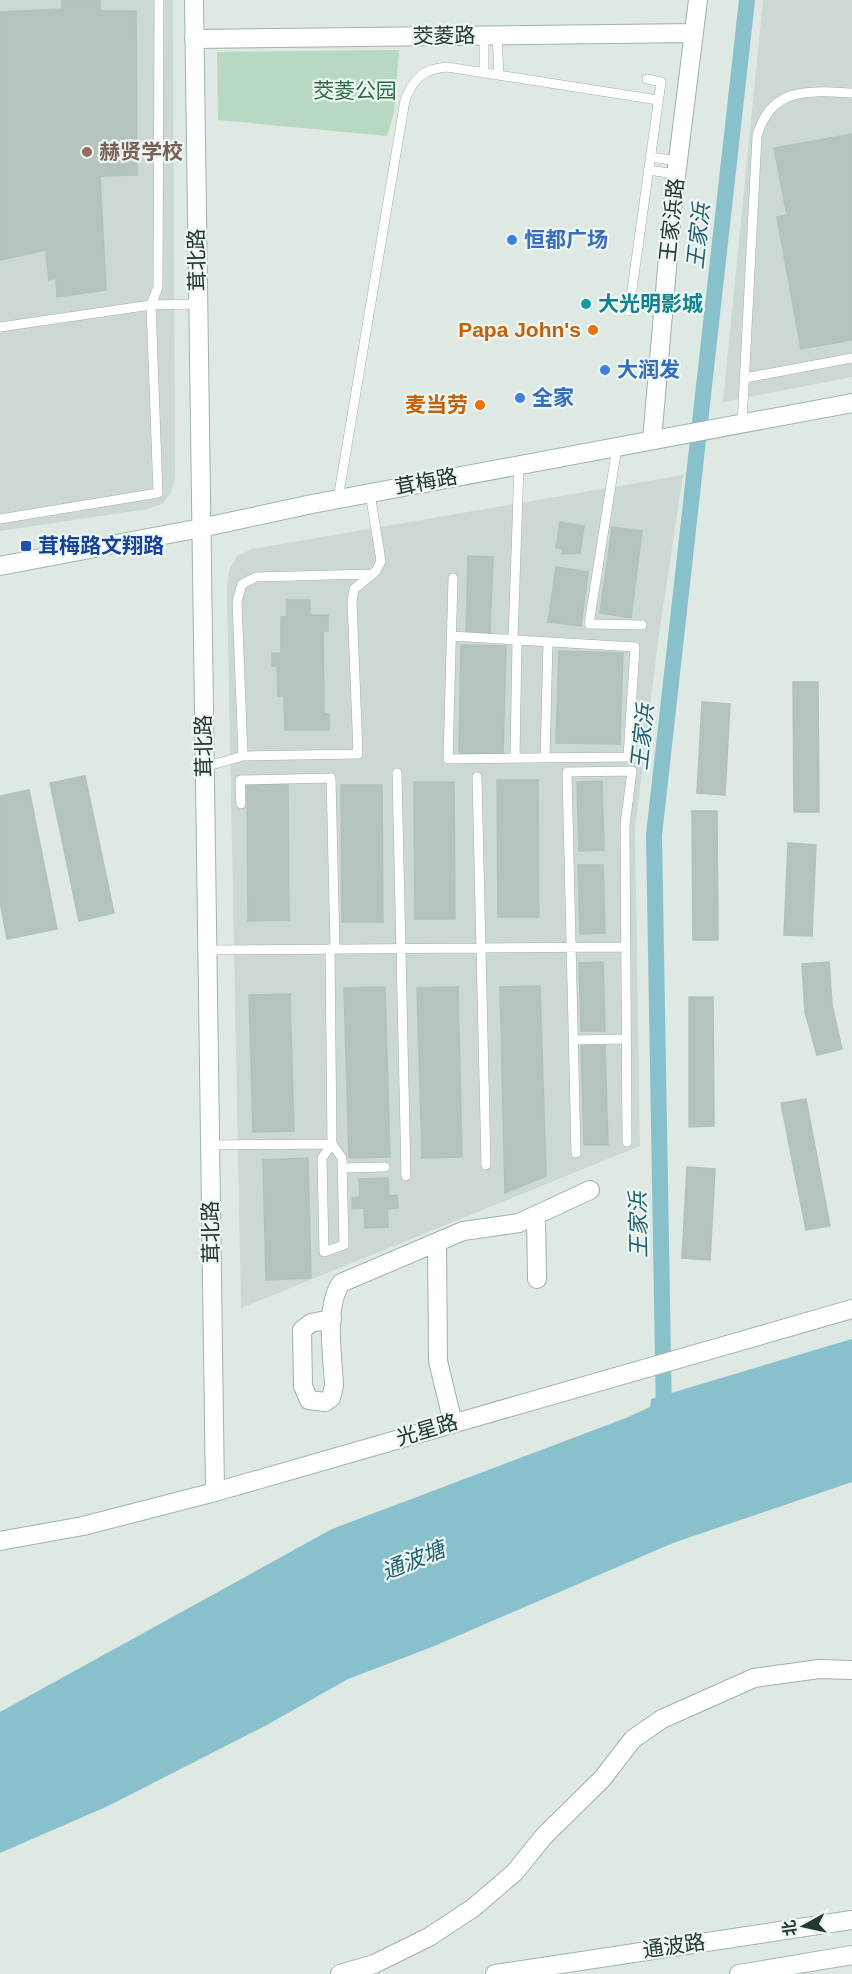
<svg xmlns="http://www.w3.org/2000/svg" width="852" height="1974" font-family="Arial,'Noto Sans SC',sans-serif">
<style>
.built{fill:#ccd8d3}
.green{fill:#b7d9c1}
.water{fill:#88c0cc}
.lines{fill:none;stroke-linecap:round;stroke-linejoin:round}
.canal{stroke:#88c0cc;stroke-width:16}
.building{fill:#b4c3bd;stroke:#b1c2bb;stroke-width:1.5}
.lane-casing{stroke:#a1b0ab;stroke-width:10}
.street-casing{stroke:#a1b0ab;stroke-width:20}
.secondary-casing{stroke:#9eb4ac;stroke-width:20}
.lane{stroke:#fff;stroke-width:9}
.street{stroke:#fff;stroke-width:18}
.secondary{stroke:#fff;stroke-width:18}
.education-dot{fill:#8d6e63;stroke:#eef6f2;stroke-width:2}
.shop-dot{fill:#3f7fe0;stroke:#eef6f2;stroke-width:2}
.culture-dot{fill:#0f9aa8;stroke:#eef6f2;stroke-width:2}
.food-dot{fill:#e8710a;stroke:#eef6f2;stroke-width:2}
.transit-dot{fill:#1a4fb4;stroke:#eef6f2;stroke-width:2}
.labels{text-anchor:middle;stroke-width:4.5;stroke-linejoin:round;paint-order:stroke}
.street-label{font-size:21px;fill:#203732;stroke:#eef6f2}
.park-label{font-size:21px;fill:#2d6b47;stroke:#eef6f2}
.education-label{font-size:21px;font-weight:bold;fill:#785e54;stroke:#eef6f2;text-anchor:start}
.shop-label{font-size:21px;font-weight:bold;fill:#366cbe;stroke:#eef6f2;text-anchor:start}
.culture-label{font-size:21px;font-weight:bold;fill:#0d838f;stroke:#eef6f2;text-anchor:start}
.food-label{font-size:21px;font-weight:bold;fill:#c56008;stroke:#eef6f2;text-anchor:end}
.transit-label{font-size:21px;font-weight:bold;fill:#164399;stroke:#eef6f2;text-anchor:start}
.water-label{font-size:22px;font-style:italic;fill:#1f606f;stroke:#eef6f2}
</style>
<rect width="100%" height="100%" fill="#dee9e4"/>
<path class="built" d="M0,0h173l2,478 -4,15 -9,11 -14,5 -148,22z
M763,0h89v377l-129,25z
M683,475l-25,166 -23,188 5,317 -399,162 -14,-719 2,-19 8,-14 15,-7z"/>
<path class="green" d="M399,50l-5,62 -7,24 -169,-16 -1,-68z"/>
<path class="water" d="M852,1339v143l-179,61 -241,104 -84,32 -83,47 -157,80 -108,47v-141l332,-183 294,-111 24,-11 1,-8z"/>
<g class="lines">
<path class="canal" d="M664,1417l-10,-582 93,-835"/>
</g>
<path class="building" d="M62,0h38v11h36l1,164 -37,1 6,114 -49,7 -1,-19 -7,2 -3,-30 -46,10v-248l62,-3z
M852,134v206l-51,9 -24,-132 10,-2 -13,-67z
M560,522l24,4 -4,27 -18,1 1,-5 -7,-1z
M612,527l30,4 -11,87 -31,-5z
M468,556l25,1 -3,76 -24,-1z
M556,567l32,5 -7,54 -33,-4z
M287,600h23v15h18v16h-5l1,83h5v16h-44l-1,-34h-6l-1,-30h-5v-13h9v-36h6z
M461,645l45,1 -3,108 -44,-1z
M559,651l64,2 -3,91 -64,-1z
M793,682h25l1,130h-25z
M702,702l28,2 -5,91 -28,-2z
M85,776l29,137 -35,8 -29,-138z
M497,780h41l1,137h-41z
M602,781l2,69 -25,1 -2,-69z
M414,782h40l1,137h-40z
M247,784h41l1,136 -41,1z
M341,785h41l1,137h-41z
M29,790l28,139 -50,10 -7,-37v-106z
M692,811h25l1,129h-25z
M788,843l28,2 -4,91 -28,-1z
M578,865h25l2,68 -25,1z
M603,962l2,69h-24l-2,-68z
M829,962l3,43 10,44 -25,6 -12,-43 -3,-48z
M540,986l6,190 -41,17 -5,-206z
M385,987l5,170 -41,1 -5,-170z
M458,987l4,170 -40,1 -5,-170z
M290,994l4,137 -41,1 -4,-137z
M689,997h24l1,129 -25,1z
M605,1044l3,101h-24l-3,-100z
M806,1099l24,127 -24,4 -25,-127z
M308,1158l3,120 -45,2 -3,-120z
M687,1167l28,2 -5,91 -28,-2z
M388,1178l1,18 8,-1 1,13 -11,1 1,18 -23,1 -1,-20 -12,1v-11l8,-1 -1,-18z"/>
<g class="lines">
<g class="lane-casing">
<path id="lane" d="M484,35v38
M497,35l2,40
M650,157l28,4
M648,170l28,4
M629,311l32,-229 -14,-3
M0,327l151,-22 47,-1
M745,378l107,-20
M742,424l15,-288c14,-50 52,-45 95,-43
M617,447l-28,177 53,1
M338,499l67,-399c9,-22 18,-31 42,-33l211,33
M0,519l158,-26 -7,-188 7,-18 1,-287
M451,636l184,11 -7,110 -180,2 5,-181
M513,640l6,-175
M243,756l-6,-155 5,-17 14,-7 115,-3
M515,758l2,-118
M545,758l3,-116
M204,767l39,-11 115,-2 -6,-153 2,-12 22,-18 5,-10 -11,-68
M397,773l9,403
M477,777l9,388
M241,804l-1,-24 91,-2 4,171
M207,950l419,-3
M573,1040l53,-1
M332,1144l10,14 2,87 -20,7 -2,-94z
M210,1145l122,-1 -2,-195
M576,1153l-9,-381 65,-1 -7,54 2,317
M342,1168l43,-1"/>
</g>
<g class="street-casing">
<path id="street" d="M194,39l500,-6
M652,440l21,-240 25,-200
M536,1215l1,64
M437,1242l1,119 15,62
M332,1319l-21,4 -9,7 1,56 6,14 16,2 6,-4 3,-12c-1,-30 -10,-78 7,-103l122,-52 56,-8 71,-33
M340,1974l34,-10 55,-27 44,-29 42,-36 29,-36 58,-57 31,-40 29,-20 92,-41 65,-9 33,1"/>
</g>
<g class="secondary-casing">
<path id="secondary" d="M194,0l21,1492
M0,566l201,-38 111,-24 540,-101
M0,1541l83,-15 132,-34 637,-183
M495,1974l357,-54
M739,1974l113,-19"/>
</g>
<use href="#lane" class="lane"/>
<use href="#street" class="street"/>
<use href="#secondary" class="secondary"/>
</g>
<circle class="education-dot" cx="87" cy="152" r="6"/>
<g class="shop-dot">
<circle cx="512" cy="240" r="6"/>
<circle cx="605" cy="370" r="6"/>
<circle cx="520" cy="398" r="6"/>
</g>
<circle class="culture-dot" cx="586" cy="304" r="6"/>
<g class="food-dot">
<circle cx="593" cy="330" r="6"/>
<circle cx="480" cy="405" r="6"/>
</g>
<rect class="transit-dot" x="20" y="540" width="12" height="12" rx="3"/>
<g class="labels">
<g class="street-label">
<text transform="translate(444 36) rotate(-1)" y="7">茭菱路</text>
<text transform="translate(672 220) rotate(-84)" y="7">王家浜路</text>
<text transform="translate(197 260) rotate(-91)" y="7">茸北路</text>
<text transform="translate(426 482) rotate(-11)" y="7">茸梅路</text>
<text transform="translate(204 746) rotate(-91)" y="7">茸北路</text>
<text transform="translate(211 1232) rotate(-91)" y="7">茸北路</text>
<text transform="translate(427 1430) rotate(-16)" y="7">光星路</text>
<text transform="translate(674 1946) rotate(-8)" y="7">通波路</text>
</g>
<g class="park-label">
<text x="355" y="98">茭菱公园</text>
</g>
<g class="education-label">
<text x="99" y="159">赫贤学校</text>
</g>
<g class="shop-label">
<text x="524" y="247">恒都广场</text>
<text x="617" y="377">大润发</text>
<text x="532" y="405">全家</text>
</g>
<g class="culture-label">
<text x="598" y="311">大光明影城</text>
</g>
<g class="food-label">
<text x="581" y="337">Papa John's</text>
<text x="468" y="412">麦当劳</text>
</g>
<g class="transit-label">
<text x="38" y="553">茸梅路文翔路</text>
</g>
<g class="water-label">
<text transform="translate(698 236) rotate(-84)" y="8">王家浜</text>
<text transform="translate(642 737) rotate(-84)" y="8">王家浜</text>
<text transform="translate(638 1225) rotate(-91)" y="8">王家浜</text>
<text transform="translate(413 1560) rotate(-22)" y="8">通波塘</text>
</g>
</g>
<g transform="translate(804 1926) rotate(262)" stroke="#eef6f2" stroke-width="4.5" paint-order="stroke">
<path d="M0-4.5L10 22L0 15L-10 22Z" fill="#203732"/>
<text y="-9" font-size="16" font-weight="bold" text-anchor="middle" fill="#203732">北</text>
</g>
</svg>
